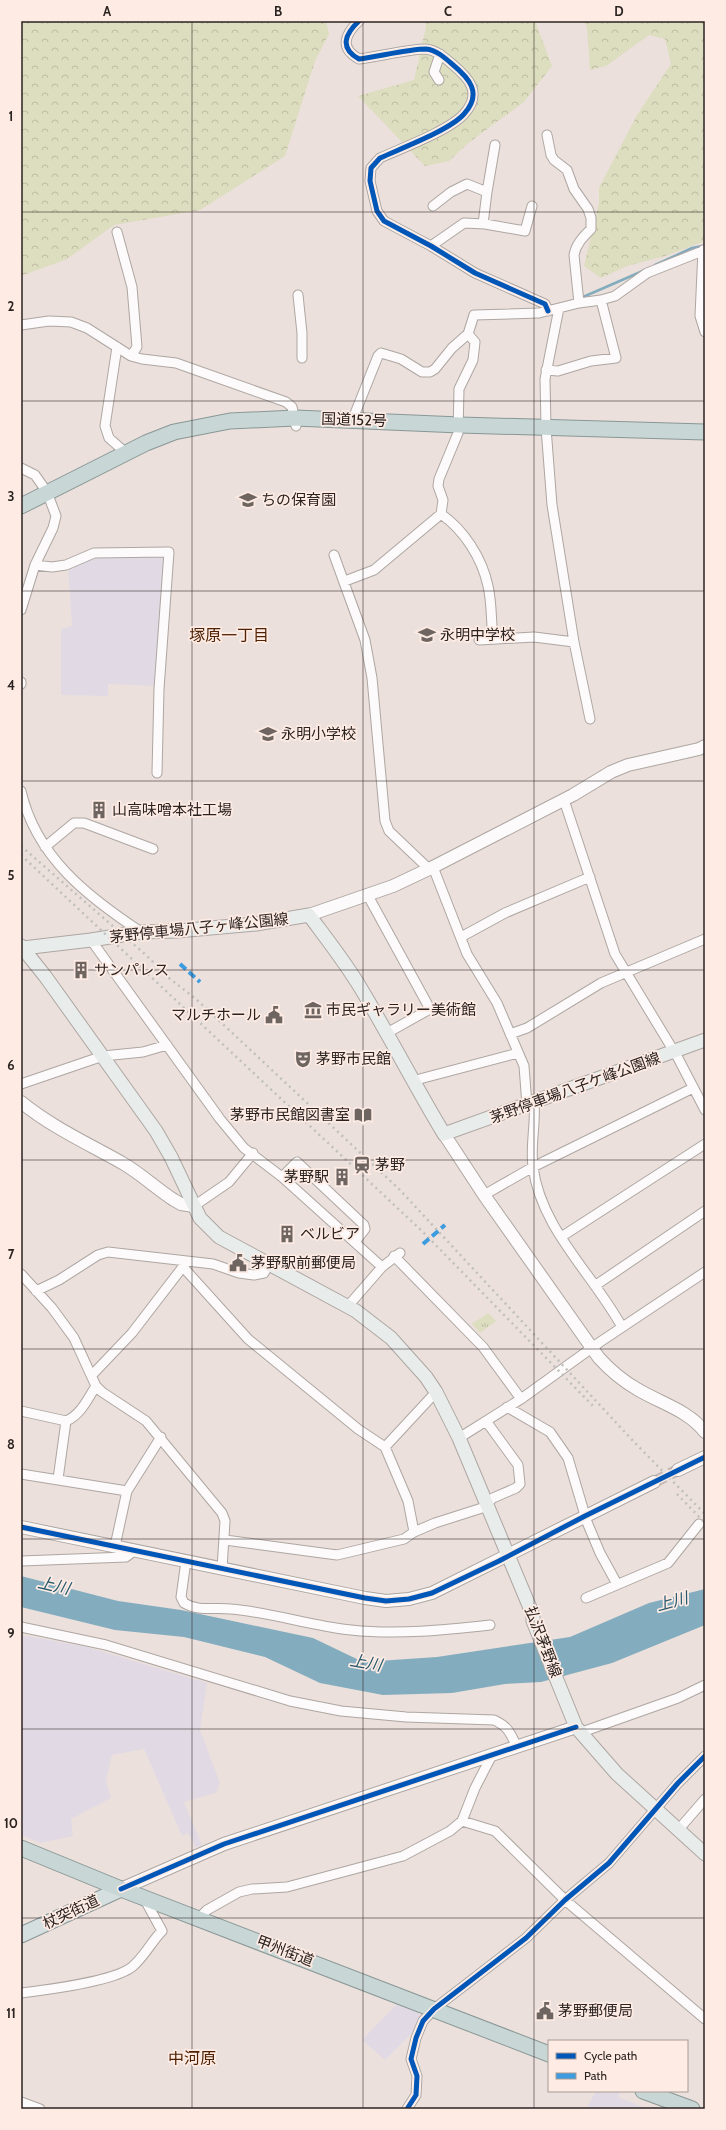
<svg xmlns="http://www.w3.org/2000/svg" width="726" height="2130" font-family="Cabin,'Noto Sans JP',sans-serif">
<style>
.commercial{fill:#e1dae4}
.forest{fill:url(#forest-crowns)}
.park{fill:url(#park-tufts)}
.water{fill:#83acbe}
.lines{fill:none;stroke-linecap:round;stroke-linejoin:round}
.stream{stroke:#83acbe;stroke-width:2.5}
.tertiary-tunnel{stroke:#c5bab6;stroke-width:12;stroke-dasharray:12 6;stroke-linecap:butt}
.minor-casing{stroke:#aea6a2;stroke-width:11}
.tertiary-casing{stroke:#aea6a2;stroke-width:14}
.secondary-casing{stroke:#aea6a2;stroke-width:15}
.primary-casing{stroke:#899796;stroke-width:17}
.trunk-casing{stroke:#899796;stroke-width:17}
.minor{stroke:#fcfafa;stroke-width:9}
.tertiary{stroke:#fcfafa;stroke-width:12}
.secondary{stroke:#e8edec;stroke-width:13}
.primary{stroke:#d5dfdf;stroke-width:15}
.trunk{stroke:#c8d6d6;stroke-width:15}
.rail{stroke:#c1bfbd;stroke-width:2.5;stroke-dasharray:2 4;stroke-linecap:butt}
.quiet{stroke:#3d9ce0;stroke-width:4;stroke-dasharray:8 4;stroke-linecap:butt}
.cycleway-casing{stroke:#fdebe4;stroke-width:8}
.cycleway{stroke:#0057b8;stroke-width:5}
.grid{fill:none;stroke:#2b2320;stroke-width:1;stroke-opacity:0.55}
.labels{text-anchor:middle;stroke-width:3.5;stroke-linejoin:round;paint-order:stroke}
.street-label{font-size:15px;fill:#2b2320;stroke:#fdebe4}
.poi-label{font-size:15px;fill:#2b2320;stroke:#fdebe4;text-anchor:start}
.neighbourhood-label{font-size:16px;fill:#502203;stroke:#fdebe4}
.water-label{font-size:16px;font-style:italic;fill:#24576c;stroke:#fdebe4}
.neatline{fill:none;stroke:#2b2320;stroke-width:1.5}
.grid-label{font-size:13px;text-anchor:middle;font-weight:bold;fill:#2b2320}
</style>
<defs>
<pattern id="forest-crowns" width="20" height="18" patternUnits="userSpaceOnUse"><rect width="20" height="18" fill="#ddddbf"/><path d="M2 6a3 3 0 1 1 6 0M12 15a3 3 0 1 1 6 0" fill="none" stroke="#bebda4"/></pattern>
<pattern id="park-tufts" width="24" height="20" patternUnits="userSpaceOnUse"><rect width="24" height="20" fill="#ddddbf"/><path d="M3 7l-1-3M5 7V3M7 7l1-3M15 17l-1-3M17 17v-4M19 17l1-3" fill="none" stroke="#bebda4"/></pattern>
</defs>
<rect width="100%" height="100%" fill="#ebe0db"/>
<path class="commercial" d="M164,555l-10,131 -46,-2v12l-47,-1v-66l11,-3 -4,-59 29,-10z
M28,1636l59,11 120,36 -7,47 20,53 -4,10 -32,9 18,43 -6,3 -8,-15 -6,3 -38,-87 -32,6 -6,25 5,18 -40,21 2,17 -33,7 -19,-8v-197z
M398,2003l21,9 2,5 -4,11 -32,32 -23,-20z
M596,2091h25l-3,6 30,12h-62z"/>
<path class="forest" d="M21,21h305l3,13 -14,27 -30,95 -85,54 -86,15 -47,34 -46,17z
M425,21h110l17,45 -28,36 -57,42 -18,17 -24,5 -67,-70 56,-16 12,-53z
M584,21h121v220l-40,15 -38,10 -26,12 -17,-12 15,-63v-15l38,-73 34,-51 -6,-25 -16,-4 -43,31 -16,4 -3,-43z"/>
<path class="park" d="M488,1313l8,8 -16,12 -8,-9z"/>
<path class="water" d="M21,1576l97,25 63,9 132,28 50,24 74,-5 133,-20 79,-34 56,-14v36l-93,38 -71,19 -36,2 -53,9 -69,2 -63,-12 -55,-26 -81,-20 -69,-7 -94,-23z"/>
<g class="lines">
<path class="stream" d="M655,265l37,-17 10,-2
M583,297l62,-27"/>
<path class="tertiary-tunnel" d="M654,1482l24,-12"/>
<g class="minor-casing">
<path id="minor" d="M359,21c-14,13 -20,27 0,38 18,-2 49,-10 67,-10 10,1 18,8 26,15 17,14 31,29 12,50 -14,16 -62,34 -84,44l-9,10 -1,13 7,30 7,10 47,25 44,27 70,31 3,7
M439,80l-5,-8 6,-18
M547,135l4,20 3,5 13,10 7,19 14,20 3,9v11c-8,8 -15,15 -17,26l5,48
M487,192l8,-47
M433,206l18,-14 16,-8 20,8 -4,32
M117,232l15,55 5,60 -6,9
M431,246l33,-23 21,1 40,7 7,-25
M703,250l-3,66 5,16
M298,295l4,38v25
M559,308l-14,71 1,49 6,77 22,137 16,77
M21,325l28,-4 22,1 16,6 44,28 11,3 34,4 110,39 6,5 4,19
M117,347l-12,79 4,12 17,15
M546,370l12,1 33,-10 25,-3 -15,-58
M352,421l26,-65 3,-3 20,6 21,13h8l5,-3 17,-21 16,-14 6,-19 65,-2 40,-10 22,-3 14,-4 32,-23 58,-23
M21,468l14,7 12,17 9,24 -3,12 -18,37 -14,45
M441,514c23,16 41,44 47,72 4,17 3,35 5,53
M334,555l31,85 7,38 13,143 4,10 40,38
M35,565l17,2 14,-2 28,-12 75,-1 -10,137 -2,84
M345,581l29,-11 67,-56 2,-14 -5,-14 1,-7 19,-46 1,-44 14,-29 2,-18 -7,-8
M479,640l55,-3 40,5
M21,682v2
M21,791c15,66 67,106 120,141
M564,800l51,154 63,104 27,52
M45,847l29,-24h10l69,26
M433,867l34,87 30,49 27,63 3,39
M367,894l63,115 -43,24
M461,937l44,-24 85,-36
M91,940l129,179 24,29 38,29 100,90
M510,1034l17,-6 74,-45 104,-44
M412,1081l106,-28
M21,1084l82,-28 40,-4 24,-7
M534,1103c2,21 -4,42 -1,64 8,62 60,107 89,160
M282,1177l15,-15 67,63 1,4 -10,13
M484,1195l49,-28 160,-79
M194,1206l35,-24 24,-29
M561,1237l144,-93
M394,1256l89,91 38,52
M183,1267l65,72 110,90 27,18 23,54 6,31
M21,1274l31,34 22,30 22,48 6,6 44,29 76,92 3,8 -3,48
M596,1285l109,-74
M36,1291l23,-11 39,-25 10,-3 105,12 26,9 15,2 10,-2 5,-9
M348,1306l34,-39 18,-14
M92,1375l40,-42 53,-69
M507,1407l43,25 18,26 19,64 13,31 17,31
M21,1411l45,10c15,-6 22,-23 30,-35
M459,1438l62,-39 79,-57 105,-70
M385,1447l51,-55
M21,1474l106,17
M58,1479l8,-58
M225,1540l112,15 67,-16 10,-7 21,-9 47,-15 11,-10 23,-10 4,-4 -2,-19 -32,-44
M115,1546l12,-55 34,-54
M21,1561l105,-4 8,-6
M185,1568l-4,29 3,6c15,9 30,4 47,6 39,3 81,17 120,21 46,5 94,0 139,-5
M586,1598l82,-35 31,-39
M21,1627l85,18 184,56 51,10 65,6 88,3c15,7 16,13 23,27
M582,1732l96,-34 27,-13
M462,1821l33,10 70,69 140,119
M679,1829l26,-30
M199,1918l8,-8 32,-18 13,-3 35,-2 116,-31 47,-25 12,-10 13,-33 17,-33
M21,1993c25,-3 93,-12 111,-26 13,-11 19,-25 30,-36l-18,-33
M21,2102l19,7
M407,2109l9,-14 1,-19 -6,-17 5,-21 7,-17 11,-12 92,-71 39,-38 44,-37 69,-80 27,-27"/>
</g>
<g class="tertiary-casing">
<path id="tertiary" d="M309,915l84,-29 36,-17 144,-74 38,-23 17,-7 71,-16 6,-3
M21,1102c32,26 68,42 103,62 17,10 33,25 50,36l7,4 13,2
M444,1134l40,61 115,163c11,12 24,23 38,31 23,14 51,21 68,43
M678,1470l27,-13
M21,1527l344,71 21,3 23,-2 23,-6 222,-111
M121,1889l103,-45 352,-117"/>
</g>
<g class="secondary-casing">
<path id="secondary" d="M21,946l24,30 111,155 15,26 29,61 19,19 137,74 35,27 35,39 10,15 23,46 74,177v6l43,106 41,47 88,80
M23,948l68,-8 50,-8 36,-1 79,-7 53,-9c17,23 36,47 51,72 29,48 55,99 84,147l261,-94"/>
</g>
<g class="primary-casing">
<path id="primary" d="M21,1935l100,-46"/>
</g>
<g class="trunk-casing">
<path id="trunk" d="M21,506l125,-63 28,-11 56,-11 65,-3 165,7 245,7
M21,1848l100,41 428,165
M643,2091l49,18"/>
</g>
<use href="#minor" class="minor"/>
<use href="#tertiary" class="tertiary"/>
<use href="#secondary" class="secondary"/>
<use href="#primary" class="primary"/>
<use href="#trunk" class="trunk"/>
<path class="rail" d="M21,846l125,109 23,23 27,21 203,190 236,254 70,71
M21,855l402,377 171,175
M677,1494l28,29"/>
<path class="quiet" d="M180,964l20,18
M423,1244l22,-19"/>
<g class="cycleway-casing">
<path id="cycleway" d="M359,21c-14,13 -20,27 0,38 18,-2 49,-10 67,-10 10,1 18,8 26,15 17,14 31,29 12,50 -14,16 -62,34 -84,44l-9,10 -1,13 7,30 7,10 47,25 44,27 70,31 3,7
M21,1527l344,71 21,3 23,-2 23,-6 67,-32 86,-45 120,-59
M121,1889l103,-45 352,-117
M407,2109l9,-14 1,-19 -6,-17 5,-21 7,-17 11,-12 92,-71 39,-38 44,-37 69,-80 27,-27"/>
</g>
<use href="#cycleway" class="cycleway"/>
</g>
<path class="grid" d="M192,21v2088M363,21v2088M534,21v2088M21,212h684M21,401h684M21,591h684M21,781h684M21,970h684M21,1160h684M21,1349h684M21,1539h684M21,1729h684M21,1918h684"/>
<defs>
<g id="school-bare" transform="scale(1.38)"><path d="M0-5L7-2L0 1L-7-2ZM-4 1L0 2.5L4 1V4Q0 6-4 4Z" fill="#6e6561" stroke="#fdebe4" stroke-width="2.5" paint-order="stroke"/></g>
<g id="building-bare" transform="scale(1.38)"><path d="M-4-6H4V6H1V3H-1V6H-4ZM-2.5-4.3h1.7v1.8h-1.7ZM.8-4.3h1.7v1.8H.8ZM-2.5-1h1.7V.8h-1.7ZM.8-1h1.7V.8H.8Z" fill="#6e6561" stroke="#fdebe4" stroke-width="2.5" paint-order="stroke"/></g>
<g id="museum-bare" transform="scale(1.38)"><path d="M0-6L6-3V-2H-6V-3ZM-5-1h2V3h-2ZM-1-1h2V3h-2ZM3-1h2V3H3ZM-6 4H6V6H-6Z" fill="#6e6561" stroke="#fdebe4" stroke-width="2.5" paint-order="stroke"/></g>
<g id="civic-bare" transform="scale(1.38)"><path d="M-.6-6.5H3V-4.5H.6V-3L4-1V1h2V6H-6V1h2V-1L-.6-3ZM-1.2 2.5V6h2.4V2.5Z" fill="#6e6561" stroke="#fdebe4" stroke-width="2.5" paint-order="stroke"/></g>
<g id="theatre-bare" transform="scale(1.38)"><path d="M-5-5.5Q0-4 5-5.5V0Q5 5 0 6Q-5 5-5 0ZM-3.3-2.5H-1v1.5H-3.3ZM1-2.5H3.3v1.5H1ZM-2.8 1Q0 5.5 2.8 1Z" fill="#6e6561" stroke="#fdebe4" stroke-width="2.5" paint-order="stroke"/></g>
<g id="library-bare" transform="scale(1.38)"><path d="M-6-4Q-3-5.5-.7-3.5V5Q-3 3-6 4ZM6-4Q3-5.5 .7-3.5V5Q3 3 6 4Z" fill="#6e6561" stroke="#fdebe4" stroke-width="2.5" paint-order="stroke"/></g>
<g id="station-bare" transform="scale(1.38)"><path d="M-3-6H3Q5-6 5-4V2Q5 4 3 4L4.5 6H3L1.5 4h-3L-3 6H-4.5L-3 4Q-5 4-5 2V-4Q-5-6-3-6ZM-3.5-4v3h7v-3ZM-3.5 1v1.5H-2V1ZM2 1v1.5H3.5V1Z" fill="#6e6561" stroke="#fdebe4" stroke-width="2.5" paint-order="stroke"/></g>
</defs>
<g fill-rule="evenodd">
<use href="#school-bare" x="248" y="500"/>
<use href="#school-bare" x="427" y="635"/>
<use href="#school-bare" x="268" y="734"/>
<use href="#building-bare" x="99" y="810"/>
<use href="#building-bare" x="81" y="970"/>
<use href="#museum-bare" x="313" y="1010"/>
<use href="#civic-bare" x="274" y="1015"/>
<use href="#theatre-bare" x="303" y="1059"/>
<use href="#library-bare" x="363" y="1115"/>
<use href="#station-bare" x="362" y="1165"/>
<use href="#building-bare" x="342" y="1177"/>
<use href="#building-bare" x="287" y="1234"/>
<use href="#civic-bare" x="238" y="1263"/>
<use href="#civic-bare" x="545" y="2011"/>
</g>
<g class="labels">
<g class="street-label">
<text transform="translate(354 420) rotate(2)" y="5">国道152号</text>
<text transform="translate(199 928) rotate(-6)" y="5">茅野停車場八子ヶ峰公園線</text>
<text transform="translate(575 1088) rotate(-20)" y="5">茅野停車場八子ケ峰公園線</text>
<text transform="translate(543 1642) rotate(69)" y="5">払沢茅野線</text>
<text transform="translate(71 1912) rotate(-25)" y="5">杖突街道</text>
<text transform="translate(285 1951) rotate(21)" y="5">甲州街道</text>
</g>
<g class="poi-label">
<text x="261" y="505">ちの保育園</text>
<text x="440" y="640">永明中学校</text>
<text x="281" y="739">永明小学校</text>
<text x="112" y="815">山高味噌本社工場</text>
<text x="94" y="975">サンパレス</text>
<text x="326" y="1015">市民ギャラリー美術館</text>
<text x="261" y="1020" text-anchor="end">マルチホール</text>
<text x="316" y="1064">茅野市民館</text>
<text x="350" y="1120" text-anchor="end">茅野市民館図書室</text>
<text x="375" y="1170">茅野</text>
<text x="329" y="1182" text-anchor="end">茅野駅</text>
<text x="300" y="1239">ベルビア</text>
<text x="251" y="1268">茅野駅前郵便局</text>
<text x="558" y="2016">茅野郵便局</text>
</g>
<g class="neighbourhood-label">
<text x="229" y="641">塚原一丁目</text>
<text x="192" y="2064">中河原</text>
</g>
<g class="water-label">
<text transform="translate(54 1585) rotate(13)" y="6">上川</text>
<text transform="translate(672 1601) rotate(-15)" y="6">上川</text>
<text transform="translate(366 1662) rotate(10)" y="6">上川</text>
</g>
</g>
<rect width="726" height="2130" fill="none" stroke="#fdebe4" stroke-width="44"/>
<rect x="548" y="2040" width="140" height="52" fill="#fdebe4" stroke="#a99b96"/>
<rect x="556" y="2053" width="20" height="6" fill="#0057b8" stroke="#a99b96"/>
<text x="584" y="2060" font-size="12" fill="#2b2320">Cycle path</text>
<rect x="556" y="2073" width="20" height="6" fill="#3d9ce0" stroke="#a99b96"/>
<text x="584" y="2080" font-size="12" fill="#2b2320">Path</text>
<rect x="22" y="22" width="682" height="2086" class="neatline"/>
<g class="grid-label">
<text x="107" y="16">A</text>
<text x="278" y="16">B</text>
<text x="448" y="16">C</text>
<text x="619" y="16">D</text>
<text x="11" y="121">1</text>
<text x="11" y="311">2</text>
<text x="11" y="501">3</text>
<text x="11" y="690">4</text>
<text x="11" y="880">5</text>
<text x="11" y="1070">6</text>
<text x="11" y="1259">7</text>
<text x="11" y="1449">8</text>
<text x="11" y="1638">9</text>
<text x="11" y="1828">10</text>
<text x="11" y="2018">11</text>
</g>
</svg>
